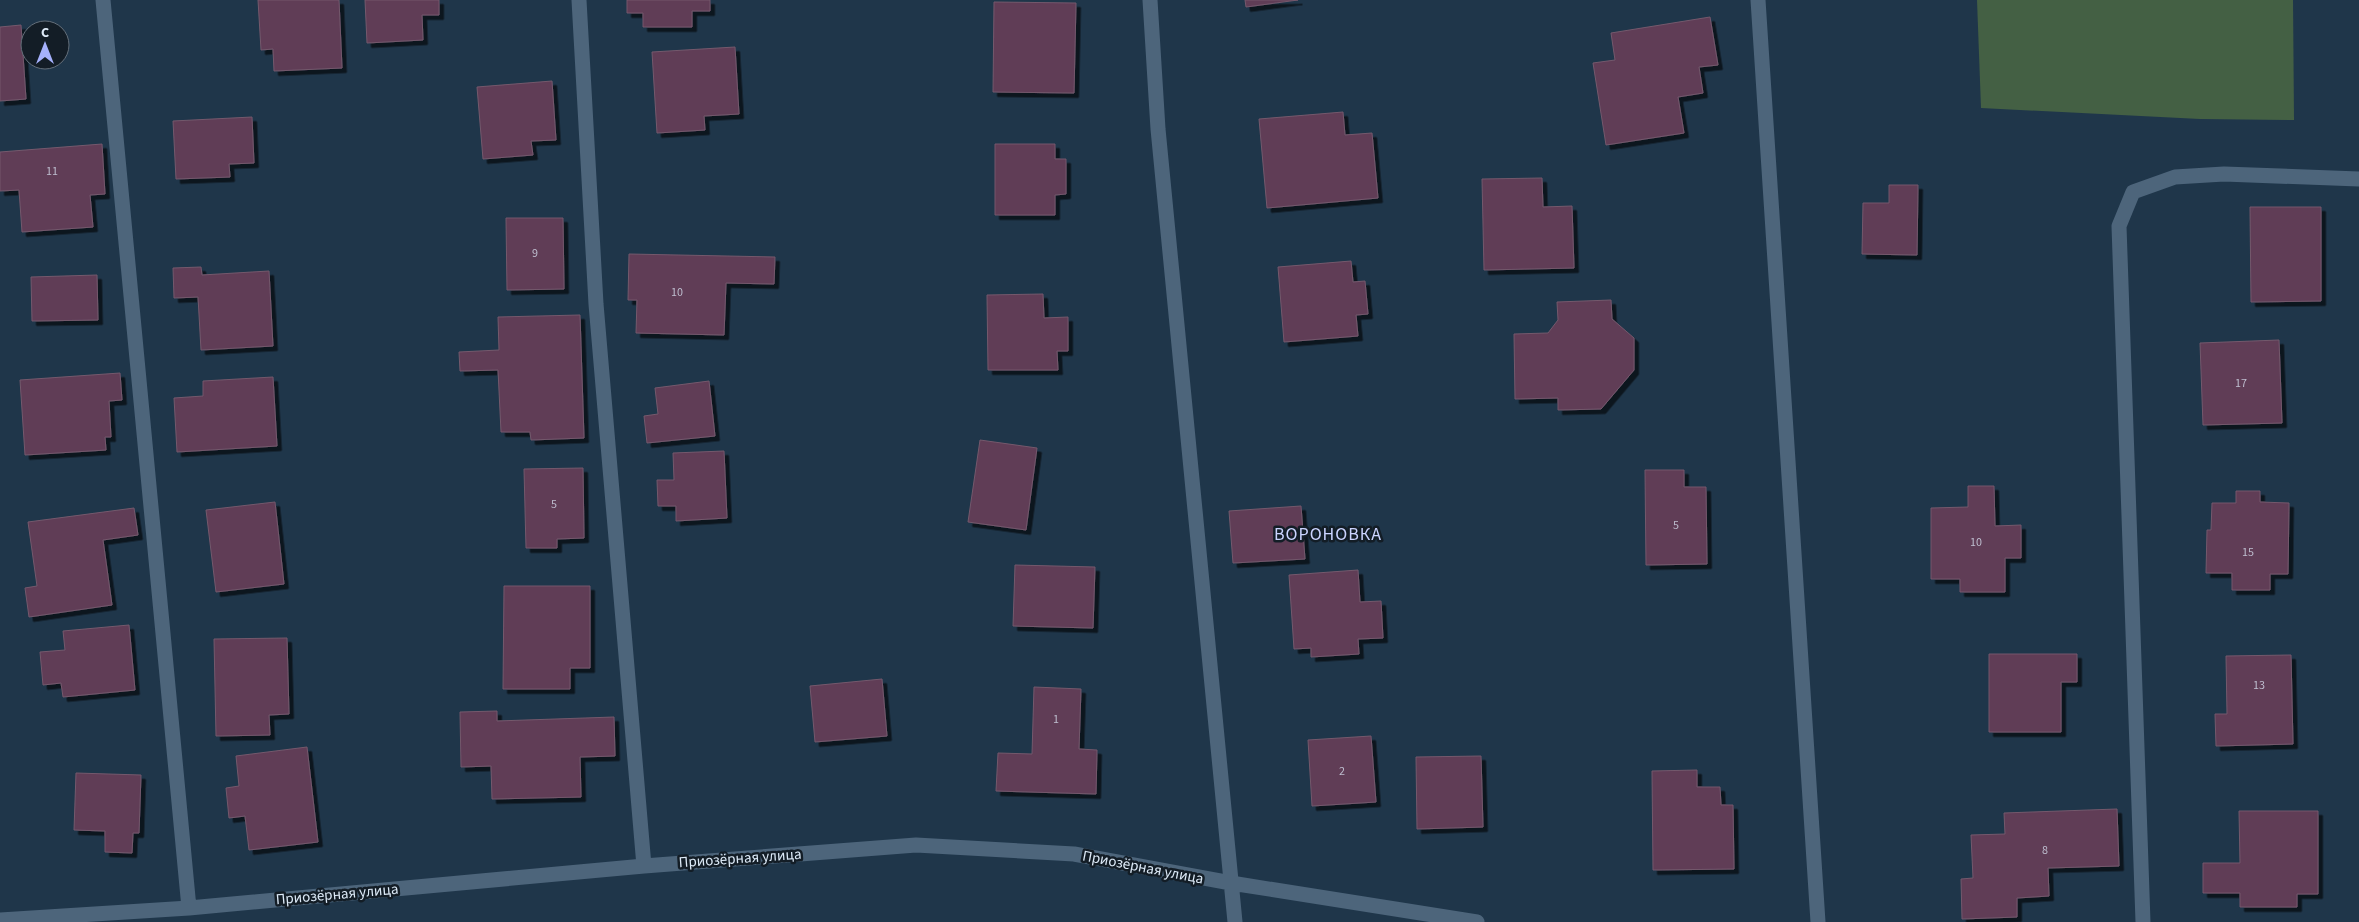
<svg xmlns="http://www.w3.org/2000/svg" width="2359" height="922" font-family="'Source Sans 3',sans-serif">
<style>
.green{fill:#446044}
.building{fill:#603c57;stroke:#74596c;filter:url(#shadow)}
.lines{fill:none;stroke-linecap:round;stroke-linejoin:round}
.street{stroke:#4d657b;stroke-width:15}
.labels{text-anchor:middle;stroke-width:5;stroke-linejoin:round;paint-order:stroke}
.number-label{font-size:12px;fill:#bebecf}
.street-label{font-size:15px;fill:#ddeaf7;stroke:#131d26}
.quarter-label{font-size:18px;letter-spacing:1px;fill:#cbd4ff;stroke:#131d26}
</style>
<defs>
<filter id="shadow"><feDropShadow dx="4.5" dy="4.5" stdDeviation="0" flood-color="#0009"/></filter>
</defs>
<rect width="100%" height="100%" fill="#1f364a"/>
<path class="green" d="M1977,0h316l1,120 -94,-1 -219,-11z"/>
<path class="building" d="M258,0h81l3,68 -68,3 -1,-22 -12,1z
M365,0h74v15h-17l1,25 -56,3z
M627,0h83v11h-18v16h-49v-14h-16z
M1245,0h53l-52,7z
M994,2l82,1 -2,90 -81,-1z
M1710,17l8,48 -19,2 4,26 -25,4 6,36 -78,12 -13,-82 22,-3 -4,-27z
M21,25l5,74 -26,2v-74z
M735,47l4,67 -35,2 1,14 -48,3 -5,-81z
M552,81l4,59 -25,1 2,14 -50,4 -6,-72z
M1343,112l2,23 27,-2 6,65 -111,10 -8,-89z
M252,117l2,46 -25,1 1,13 -54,2 -3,-58z
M102,144l3,50 -15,1 3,32 -71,5 -3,-42 -19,1v-39z
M995,144h60v15h11v35l-11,1v20h-60z
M1542,178l1,29 29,-1 2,62 -90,2 -2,-91z
M1889,185h29l-1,70 -55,-1 1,-51h26z
M2250,207h71v94l-70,1z
M506,218h57l1,71 -57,1z
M629,254l146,3 -1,27 -48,-1 -2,52 -88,-2 1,-33h-9z
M1351,261l2,21 12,-1 3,33 -12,1 2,21 -74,6 -6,-75z
M201,267l1,8 67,-4 4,75 -72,4 -3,-53 -24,1 -1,-30z
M97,275l1,45 -66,1 -1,-44z
M1043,294l1,24 24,-1v34h-11l1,19h-70l-1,-75z
M1611,300l1,19 22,19v32l-33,39 -43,1v-12l-43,1 -1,-65 34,-1 10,-13 -1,-18z
M580,315l4,123 -53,2 -1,-8h-29l-3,-62 -38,1 -1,-19 40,-2 -1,-33z
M2279,340l3,83 -79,2 -3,-82z
M120,373l2,27 -13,1 2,36h-6l1,13 -81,5 -5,-75z
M273,377l4,69 -100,6 -3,-54 29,-2v-15z
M709,381l6,55 -68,7 -3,-27 14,-2 -3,-26z
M980,440l57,8 -11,82 -58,-8z
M724,451l3,67 -51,3v-15h-18l-1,-26h17l-1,-27z
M583,468l1,70 -27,1v9h-31l-2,-79z
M1645,470h39v17h22l1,77 -61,1z
M1968,486h26l1,40 26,-1v33h-16v34h-45v-13h-29v-71l37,-1z
M2236,491h24v11l29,1 -1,71h-18v16h-38v-17h-26l1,-43h4l1,-27h24z
M275,502l9,82 -68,8 -10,-82z
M1301,506l4,53 -72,4 -4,-52z
M134,508l4,27 -35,5 9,65 -83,12 -4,-29 12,-2 -9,-64z
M1015,565l80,2 -2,61 -80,-2z
M1358,570l2,32 21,-1 2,37 -25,1 1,15 -48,3v-9l-17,1 -5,-74z
M504,586h86v82h-20v21h-67z
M129,625l6,65 -72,7 -2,-14 -18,2 -3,-33 25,-2 -2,-19z
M287,638l2,76 -20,1 1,20 -54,1 -2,-97z
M1989,654h88v28h-16v50h-72z
M2291,655l2,89 -77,2 -1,-32h12l-1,-58z
M882,679l5,57 -72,6 -5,-56z
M1034,687l47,2 -2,60 18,1 -1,44 -100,-3 2,-38 34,1z
M497,711v10l117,-4 1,39 -35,1 1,40 -89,2 -1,-33 -30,1 -1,-55z
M1371,736l5,66 -64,4 -4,-66z
M307,747l11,95 -69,8 -4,-34 -16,2 -3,-30 13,-2 -3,-30z
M1481,756l2,71 -66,2 -1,-72z
M1697,770v17h23l1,18h12l1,64 -81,1 -1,-99z
M76,773l65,2 -2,58h-6l-1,20 -27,-1v-21l-31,-1z
M2117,809l2,57 -71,2 1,28 -32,2v19l-55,2 -1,-40 12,-1 -2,-43 34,-1 -1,-21z
M2239,811h79v83h-21v13h-57v-14h-37v-30h37z"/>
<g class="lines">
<path class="street" d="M103,0l86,908
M579,0l17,304 48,562
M1150,0l8,129 77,793
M1758,0l60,922
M0,920l189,-12 455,-42 272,-21 158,9 157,29 246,39
M2143,922l-24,-696 14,-34 42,-15 49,-3 135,5"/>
</g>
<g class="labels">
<g class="number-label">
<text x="52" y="175">11</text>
<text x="535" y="257">9</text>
<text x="677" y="296">10</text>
<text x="2241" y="387">17</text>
<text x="554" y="508">5</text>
<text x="1676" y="529">5</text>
<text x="1976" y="546">10</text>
<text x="2248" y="556">15</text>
<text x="2259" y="689">13</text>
<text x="1056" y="723">1</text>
<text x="1342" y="775">2</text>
<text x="2045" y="854">8</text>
</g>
<g class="street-label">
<text transform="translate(740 858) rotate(-4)" y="5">Приозёрная улица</text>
<text transform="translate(1143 867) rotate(11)" y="5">Приозёрная улица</text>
<text transform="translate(337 894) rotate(-5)" y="5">Приозёрная улица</text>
</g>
<g class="quarter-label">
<text x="1328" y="540">ВОРОНОВКА</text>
</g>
</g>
<g transform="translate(45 45)"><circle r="24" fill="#131d26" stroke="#646f7a"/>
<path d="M0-4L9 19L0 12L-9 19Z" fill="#a5b1fc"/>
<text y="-8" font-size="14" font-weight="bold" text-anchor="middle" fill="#ddeaf7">С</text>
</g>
</svg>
